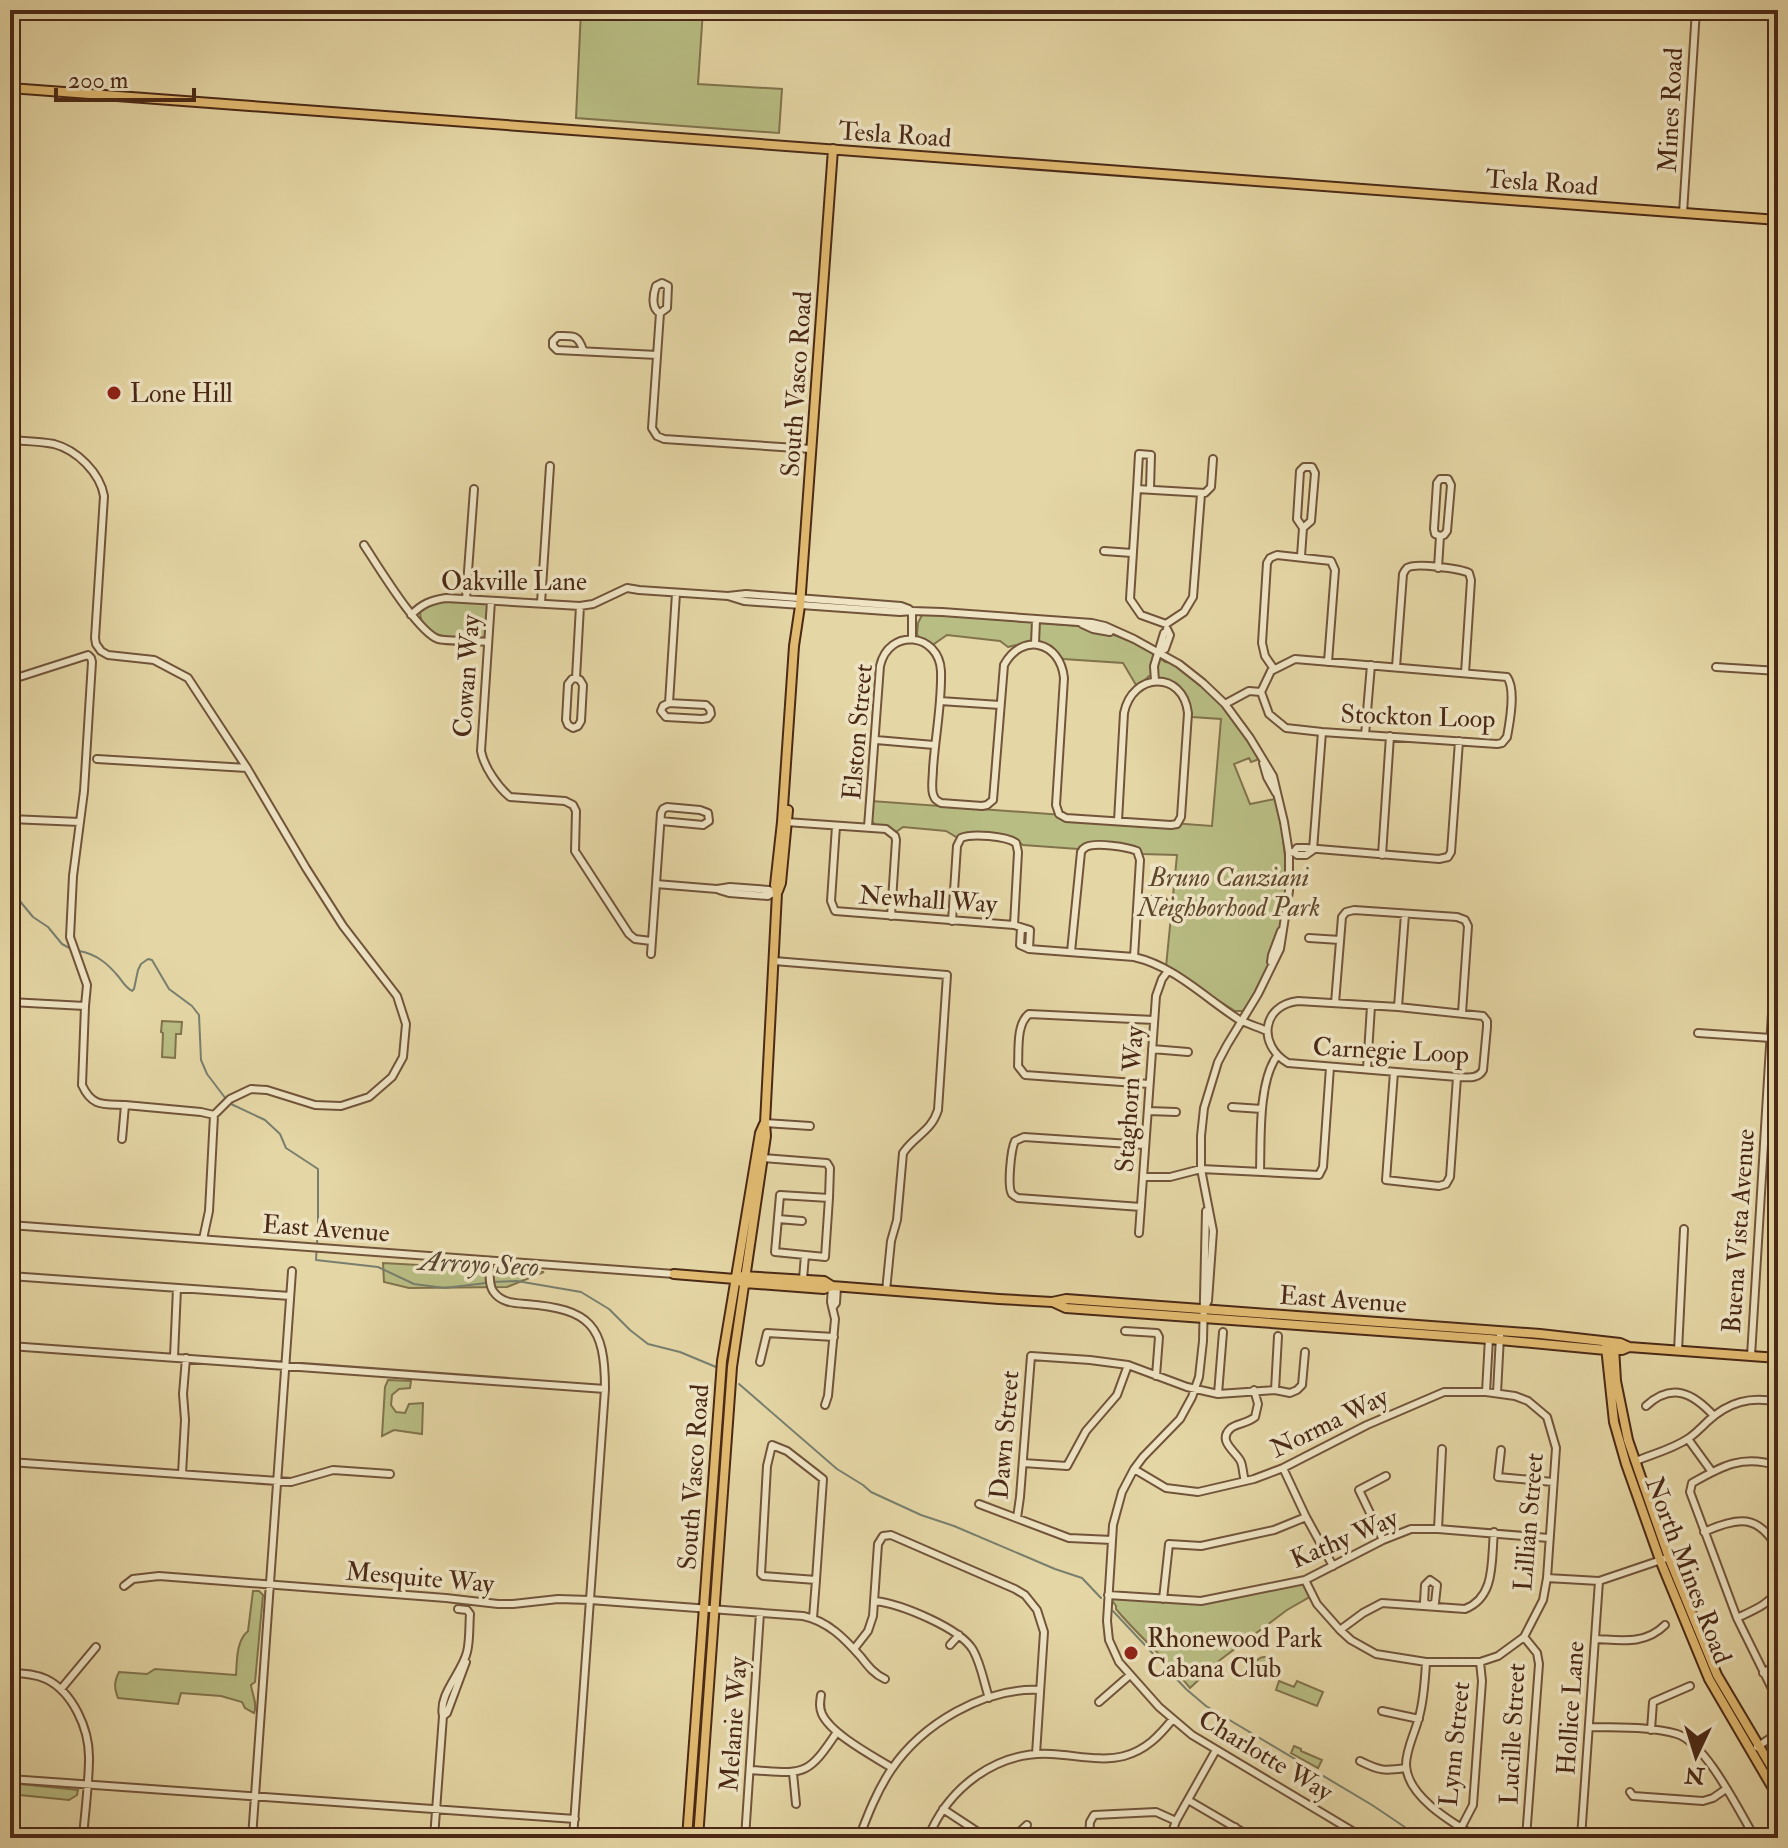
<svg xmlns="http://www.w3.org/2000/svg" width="1788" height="1848" font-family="'IM FELL Double Pica',serif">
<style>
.green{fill:#b8bd83;stroke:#81734c;stroke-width:2}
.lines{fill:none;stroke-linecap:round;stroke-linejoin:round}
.stream{stroke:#787f6e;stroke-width:2}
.minor-casing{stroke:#71543a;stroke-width:10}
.major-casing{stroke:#4a2916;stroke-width:12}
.minor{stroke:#eee4c4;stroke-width:6}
.major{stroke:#e2bb72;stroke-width:8}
.poi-dot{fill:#8f2418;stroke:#eee4c4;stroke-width:3}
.labels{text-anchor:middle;stroke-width:7;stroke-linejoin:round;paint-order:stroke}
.street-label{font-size:26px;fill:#4a2916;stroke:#eee4c4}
.poi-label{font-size:26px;fill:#4a2916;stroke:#eee4c4;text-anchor:start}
.park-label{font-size:26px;font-style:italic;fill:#60472c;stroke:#eee4c4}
.water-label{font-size:28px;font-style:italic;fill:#594633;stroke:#eee4c4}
</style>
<rect width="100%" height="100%" fill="#e5d6a5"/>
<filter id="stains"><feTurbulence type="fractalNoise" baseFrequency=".0025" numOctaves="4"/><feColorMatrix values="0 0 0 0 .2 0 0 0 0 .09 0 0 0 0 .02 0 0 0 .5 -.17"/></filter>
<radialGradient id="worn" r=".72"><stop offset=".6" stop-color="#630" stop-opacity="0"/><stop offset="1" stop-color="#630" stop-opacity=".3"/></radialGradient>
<path class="green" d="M581,10h122l-5,74 84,5 -3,44 -203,-15z
M449,600l37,4 3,4c-1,11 2,24 -8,32 -21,-2 -60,1 -61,-28 9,-8 17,-11 29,-12z
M929,614l151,12 34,9 33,13 18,14 9,1 31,24 20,22 23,31 10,17 -1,3 -6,2 -2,-4 -15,6 16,40 25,-5c19,67 14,156 -32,212h-8l-69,-44 11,-112 -35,-1 -4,-5 -10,-3 -41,-3 -9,6 -55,-4 -12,-8 -44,-4 -9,5 -12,-7 -43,-4 -7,5 -7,-4 -14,-3 -3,-4v-20l340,25 9,-107 -29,-2c-4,-28 -16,-37 -43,-41l-4,4 -9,5 -13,-22 -60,-4c-15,-19 -33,-18 -55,-12l-8,-6 -53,-6 -16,11 -11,-7 -3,-5 1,-11 4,-8z
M162,1021l20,1 -1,12h-5l-1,24 -13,-1 1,-24 -2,-1z
M383,1263l161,9 -37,15 -98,1 -25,-6z
M388,1380l23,1 -1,7 -11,1 -7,6 -1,10 5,7 9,1 4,-9 14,-1 -1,31 -28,-4 -12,6 3,-49z
M1305,1580l8,15 -26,15 -67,50 -30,28c-22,-28 -51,-51 -74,-79v-3l-8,-11 93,6z
M253,1591h6l4,4 -8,87 -4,3c1,9 7,20 3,28l-9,-5 -3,-6 -21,-6 -40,-3 -3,11 -60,-6c-4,-10 -4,-16 1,-26l28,2 8,-5 81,6c1,-14 0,-34 12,-44z
M1255 1666a9 9 0 1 1 18 0a9 9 0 1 1-18 0Z
M1279,1681l15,6 3,-6 26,11 -6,14 -41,-16z
M1294,1746l7,3v2l21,9 -4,8 -27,-15z
M10,1783l68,7 -1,5 -8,5 -59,-6z"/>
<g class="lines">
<path class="stream" d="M10,893l9,7 14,17 15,10 14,17 11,6
M79,951c17,3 28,12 39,25 5,6 7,11 14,15l2,-2 4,-19 3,-6 7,-5 4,1 17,29 23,17 7,9 2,45 6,14 19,25
M231,1104l34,16 15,14 6,14 32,21v58l-2,33 62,7 36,17 31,4 41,-5
M492,1282l25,-1 64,11 28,17 21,21 18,14 32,8 36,15
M739,1384l98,85 26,16 8,7 50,23 33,11 101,43 27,9 19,20
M1113,1611l73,78 20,17 166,99 49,33"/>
<g class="minor-casing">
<path id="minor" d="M1683,213l13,-203
M660,313c-9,-4 -7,-18 -4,-27l6,-3 6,3 -1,22 -7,5 -8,115 5,8 7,3 147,10
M583,350c-5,-16 -10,-14 -25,-14l-5,5v5l4,4 100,5
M10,440c14,1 30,1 44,4 23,6 46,29 50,52l-9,142 1,6 5,7 7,4 46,5 34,18 59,90 59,100 37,58 54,70 9,28 -3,33 -11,20 -23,20 -28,9 -26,-1 -48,-15 -16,-1 -21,10 -16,16 -13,-3 -76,-7
M1137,489l2,-35 12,1 -1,34
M1201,494l-8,103 -9,15 -18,12 -25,-9 -11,-16 7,-110 68,4 6,-6 2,-28
M364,545c14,21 53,86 74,94 5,2 41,2 50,3
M1104,551l28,2
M1301,556l2,-28 8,-7 4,-48 -3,-6h-8l-4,4 -3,48 6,9
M1438,568l2,-32 4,-1 3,-4 4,-46 -3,-6h-8l-3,4 -3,46 1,5 5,2
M728,596l16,5 156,11 12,-1 30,1 150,11 13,3 29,13 45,25 24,19 22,21 25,34 23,38 11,46 5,31v38l-9,58 -22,45 -31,51 -9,17 -14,46 -3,28v33l12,62 -5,70 -4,8
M466,599l8,-110
M491,601l-10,150c3,16 17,36 29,46l55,4 8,4 3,6 -1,40 54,83 6,5 16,2
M541,603l9,-137
M912,611v28
M411,615c11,-11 20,-15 35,-17l134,8 13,-2 34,-16 12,2 89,6 18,-2 155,12 8,3
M1082,624l11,5 17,3
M1035,644l1,-25
M1159,652l6,-3 5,-14 -3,-6
M1295,659l212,18c9,12 3,44 0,60l-5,6 -5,1 -175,-12 -36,-4 -17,-14 -8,-22 10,-21z
M1396,667l7,-93c1,-2 2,-4 4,-6 8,-6 54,1 62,5l2,7 -6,93
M1716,667l62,4
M1274,669l-9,-13 -3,-13 5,-80 3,-5 7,-3 54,6 4,9 -7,92
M576,678l-4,1 -4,5 -2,36 2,5 5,3 5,-2 3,-5 2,-36 -3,-5 -4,-2 4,-72
M10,680l78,-25 3,3 1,4 -8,129 -11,85 -3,61 17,48 -2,21 -75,-4
M1155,681l-1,-15 10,-33 4,-2
M940,701l60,4
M669,703l37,2 4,4 1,5 -3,4 -6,1 -36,-2 -5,-6 2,-5 6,-3 7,-110
M1225,704l24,-13 12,1
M1365,735l6,-70
M876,740l58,5
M97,759l150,9
M1263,763l4,14 9,16
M10,819l70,3
M786,822l100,7 9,7 1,4 -5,76
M836,826l-5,75 4,10 179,14 16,5 -1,19
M868,827l12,-161c9,-39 59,-33 61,5 1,33 -6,66 -8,98 0,8 -2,18 0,25 2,6 3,6 8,9l41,3 5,-1 6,-5 11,-135c18,-33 56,-24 60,13l-8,127 3,9 7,4 105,7 6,-1 4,-7 7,-104c-5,-43 -56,-41 -64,0l-6,108
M1313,850l9,-118
M1294,852l3,3h9l7,-5
M1289,853l5,-1 3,-4h9l133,11 9,-2 3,-5 8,-111
M1382,855l8,-119
M656,884l61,5 13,-2 39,3 8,3
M719,890l10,3 39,3 5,-3
M1138,899l25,2
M952,921l5,-75 4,-8c11,-5 45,-2 55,5l2,9 -4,73
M1021,928l-1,17 9,4 105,8c40,9 70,40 104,62 9,5 20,8 29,12
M1309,938l31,2
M1071,952l10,-100c1,-2 3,-4 5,-5 9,-5 42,0 51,4l3,9 -6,97
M651,954l10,-141 2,-4 4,-2 33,3 8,3 1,8 -6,4 -42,-4
M774,961l173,14 -9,135c-7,22 -23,25 -35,43l-6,67 -6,21 -5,50
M1271,962l1,-7 9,-24
M1298,1001l100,6 85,9 4,5v6l-4,43c-5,10 -17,7 -26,7l-169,-14c-31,-18 -26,-58 10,-62z
M1335,1003l7,-86 4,-5 8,-2 103,7 8,3 3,6 -6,87
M85,1006l-3,79c10,22 21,19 43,20l-3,34
M1398,1007l7,-93
M1698,1033l73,5
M1152,1049l36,3
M1367,1069l4,-63
M1394,1072l-8,108 53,6 7,-2 4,-7 7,-100
M1149,1084l-124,-9 -7,-9c1,-16 -2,-42 11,-52l125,6
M1232,1107l30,2
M1148,1111l28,1
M765,1123l45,3
M763,1158l64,5 3,5 -1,30
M1260,1172c1,-32 -2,-90 17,-116
M1143,1177h27l31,-8 118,6 4,-8 7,-100
M780,1195l49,3 -4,59 -50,-5z
M1141,1207l-123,-9c-2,-1 -4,-2 -6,-4 -5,-7 -1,-45 3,-53l9,-4 121,8
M1206,1211l-3,130 -4,36 -7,20 -12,22 -37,38 -9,12 -12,23 -9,33 -6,96 2,19 10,22 40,45 33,28 172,103
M778,1219l24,2
M10,1225l664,49
M1139,1233l17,-237 6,-17 6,-8
M203,1239l6,-28 5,-96
M490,1261c0,10 -2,22 3,30 8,12 21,12 33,13 64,5 79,21 79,85l-32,449
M10,1276l280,20
M803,1279l2,-24
M833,1307l3,-4 1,-16
M1125,1331l32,2 2,4 -3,39
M10,1346l595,43
M1678,1351l6,-122
M1751,1356l27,-440
M174,1357l3,-69
M760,1362l7,-29 67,4
M1275,1390l3,-54
M1486,1392l3,-54
M1497,1393l3,-57
M1218,1394l5,-62
M825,1405l3,-9 7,-77 -4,-17 1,-16
M1646,1406c26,-24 47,-13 68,10
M1688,1439l24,33
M772,1445l15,6 36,28 -7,101 -53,-4 -2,-2 6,-108z
M1501,1450l-3,27 55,5
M1636,1461c17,-7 37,-12 53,-23 6,-4 13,-11 19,-17 21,-19 42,-25 70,-19
M10,1462l281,20 42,-12 57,4
M1023,1463l44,3 19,-35 31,-36 11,-30
M1778,1466c-35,-12 -56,0 -86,17l-2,9 47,126 41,83
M1283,1468l23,49 27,49
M1134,1469l32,19 32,4 56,-13 29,-11 84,-43 77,-33h42l29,4 13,5 19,16 9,31 -9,130 -4,22 -19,37 -26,19 -18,6h-54l-50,-8 -25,-14 -11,-10 -23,-26 -12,-24
M182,1474l3,-54 -2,-26 3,-36
M1245,1481c-2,-6 -2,-14 -4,-19 -4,-10 -25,-21 -10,-34 5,-4 17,-5 24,-11l3,-13 -4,-14
M979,1504l90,34 43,2
M1017,1518l3,-21 11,-141 59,4 38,5 59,22 31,7 57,-4 15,3 7,-3 5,-5 3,-33
M1438,1529l4,-80
M1704,1532c33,-15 55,-19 74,18
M1383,1540l-24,-50 27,-14
M1547,1578l52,3 65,-22
M1430,1580l7,5 -2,18 -6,2 -5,-3 1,-17z
M124,1586l9,-7 26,-3 287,22 52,6h15l45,-5 32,1 213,16c25,5 42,23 58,41 7,9 13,17 24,22
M1108,1595l93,6 104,-21 78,-40 28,-11h27l111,9
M1163,1599l6,-55 32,2 73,-16 32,-13
M875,1601c26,3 85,27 98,49 8,14 11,33 16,48
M813,1618l3,-38
M1737,1618c17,-8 31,-13 41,-28
M1340,1630l23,-17 19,-10 83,6c31,-12 26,-48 29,-77
M1524,1637l13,16 2,11 -13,174
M1595,1639c26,1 50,6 70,-14
M950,1645l9,-10
M854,1649l14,-18 5,-15 5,-72 5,-8 8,-1 124,54 10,6 12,15 7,22 -8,122
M1426,1662c-1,19 -2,37 -7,55 -4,16 -13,32 -13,48 1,32 47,58 72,73
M10,1673c12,0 25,1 36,6 27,13 43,50 43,78 0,27 -4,54 -6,81
M1763,1673l15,-9
M61,1689l35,-42
M821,1695c-1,7 -2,12 1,19 9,20 51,42 70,54
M1099,1702l31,-27
M1382,1711l37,8
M443,1716l4,-3 19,-51
M1589,1727c28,1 61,-1 88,7 29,9 62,77 78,104
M1651,1730l2,-28 37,-16
M1757,1747l21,-14
M1360,1761c20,10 24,10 46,7
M750,1770c53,3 56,9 87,-38
M793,1773l3,31
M10,1779l565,40
M1630,1792l3,4 70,5 10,-3 13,-9
M1188,1800l65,38
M943,1809l44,29
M1461,1828l12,-23 9,-124 -2,-19
M862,1831l19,7
M252,1838l40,-567
M434,1838l9,-122c-5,-22 19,-43 24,-64 3,-12 2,-26 3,-38l-3,-4 -9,-1
M745,1838l15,-225
M859,1838c9,-24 18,-47 32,-68 31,-46 93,-83 149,-80
M928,1838c20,-50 68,-87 123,-84 24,1 50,8 73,2 22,-6 35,-20 48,-36
M1013,1838l14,-13
M1089,1838l1,-16 4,-7 62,-3 20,9
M1170,1838l6,-17 40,-71
M1229,1838l6,-11
M1581,1838l18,-257"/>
</g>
<g class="major-casing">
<path id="major" d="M10,88l1768,132
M778,891l3,-8 7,-73
M674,1274l61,5 9,4 80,6 8,-3 167,13 53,3 14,-3 474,35 80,9 9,4
M743,1276l81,5 8,5
M1053,1302l13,6 423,31 117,11h16l7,-3 149,11
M1606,1347l8,75 12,42 34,96 49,119 69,118
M1614,1347l2,34 12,59 41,118 48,117 61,103
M687,1838l35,-477 38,-228 4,-9
M698,1838l34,-471 34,-231 -1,-13 12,-230 -2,-8 7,-63 12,-176 6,-40 33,-457"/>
</g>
<use href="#minor" class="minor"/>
<use href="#major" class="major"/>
</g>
<g class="poi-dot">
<circle cx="114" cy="393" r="8"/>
<circle cx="1131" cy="1653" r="8"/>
</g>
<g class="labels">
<g class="street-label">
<text transform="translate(1670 110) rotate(-87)" y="9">Mines Road</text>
<text transform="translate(895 134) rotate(4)" y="9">Tesla Road</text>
<text transform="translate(1542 182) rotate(4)" y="9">Tesla Road</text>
<text transform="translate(796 384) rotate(-86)" y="9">South Vasco Road</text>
<text x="514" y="590">Oakville Lane</text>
<text transform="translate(466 676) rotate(-86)" y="9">Cowan Way</text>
<text transform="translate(1418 716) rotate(2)" y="9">Stockton Loop</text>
<text transform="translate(857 732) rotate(-85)" y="9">Elston Street</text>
<text transform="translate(928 899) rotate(4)" y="9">Newhall Way</text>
<text transform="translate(1391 1050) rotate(3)" y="9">Carnegie Loop</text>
<text transform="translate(1129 1099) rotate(-86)" y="9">Staghorn Way</text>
<text transform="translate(326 1228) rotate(4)" y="9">East Avenue</text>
<text transform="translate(1738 1231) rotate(-86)" y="9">Buena Vista Avenue</text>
<text transform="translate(1343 1299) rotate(4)" y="9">East Avenue</text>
<text transform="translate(1329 1422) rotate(-26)" y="9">Norma Way</text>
<text transform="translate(1004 1435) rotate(-85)" y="9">Dawn Street</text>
<text transform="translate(693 1477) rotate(-86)" y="9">South Vasco Road</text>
<text transform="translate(1528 1522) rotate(-85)" y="9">Lillian Street</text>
<text transform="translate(1344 1538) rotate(-23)" y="9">Kathy Way</text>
<text transform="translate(1689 1570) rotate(69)" y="9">North Mines Road</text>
<text transform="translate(420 1577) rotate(5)" y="9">Mesquite Way</text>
<text transform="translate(1570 1708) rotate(-86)" y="9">Hollice Lane</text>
<text transform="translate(733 1724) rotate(-86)" y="9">Melanie Way</text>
<text transform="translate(1512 1734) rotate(-87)" y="9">Lucille Street</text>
<text transform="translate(1454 1744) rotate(-84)" y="9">Lynn Street</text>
<text transform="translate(1266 1755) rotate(31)" y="9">Charlotte Way</text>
</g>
<g class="poi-label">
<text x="130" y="402">Lone Hill</text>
<text x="1147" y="1647">Rhonewood Park<tspan x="1147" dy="30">Cabana Club</tspan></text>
</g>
<g class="park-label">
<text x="1229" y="886">Bruno Canziani<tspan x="1229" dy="30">Neighborhood Park</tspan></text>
</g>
<g class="water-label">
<text transform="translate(479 1263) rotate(3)" y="10">Arroyo Seco</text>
</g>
</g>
<rect width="1788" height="1848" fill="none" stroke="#e5d6a5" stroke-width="40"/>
<rect x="12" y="12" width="1764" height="1824" fill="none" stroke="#4a2916" stroke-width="4"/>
<rect x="20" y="20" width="1748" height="1808" fill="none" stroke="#4a2916" stroke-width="2"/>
<g transform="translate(1696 1756) rotate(184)" stroke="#eee4c4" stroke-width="6" paint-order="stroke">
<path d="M0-6L14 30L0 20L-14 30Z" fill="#4a2916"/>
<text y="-12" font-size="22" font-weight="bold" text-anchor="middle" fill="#4a2916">N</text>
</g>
<path d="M56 88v12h138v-12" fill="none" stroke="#4a2916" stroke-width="4"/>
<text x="68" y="88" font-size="24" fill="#4a2916" stroke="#eee4c4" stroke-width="6" paint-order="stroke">200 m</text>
<rect width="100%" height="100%" filter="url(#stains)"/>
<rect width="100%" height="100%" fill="url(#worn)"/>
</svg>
